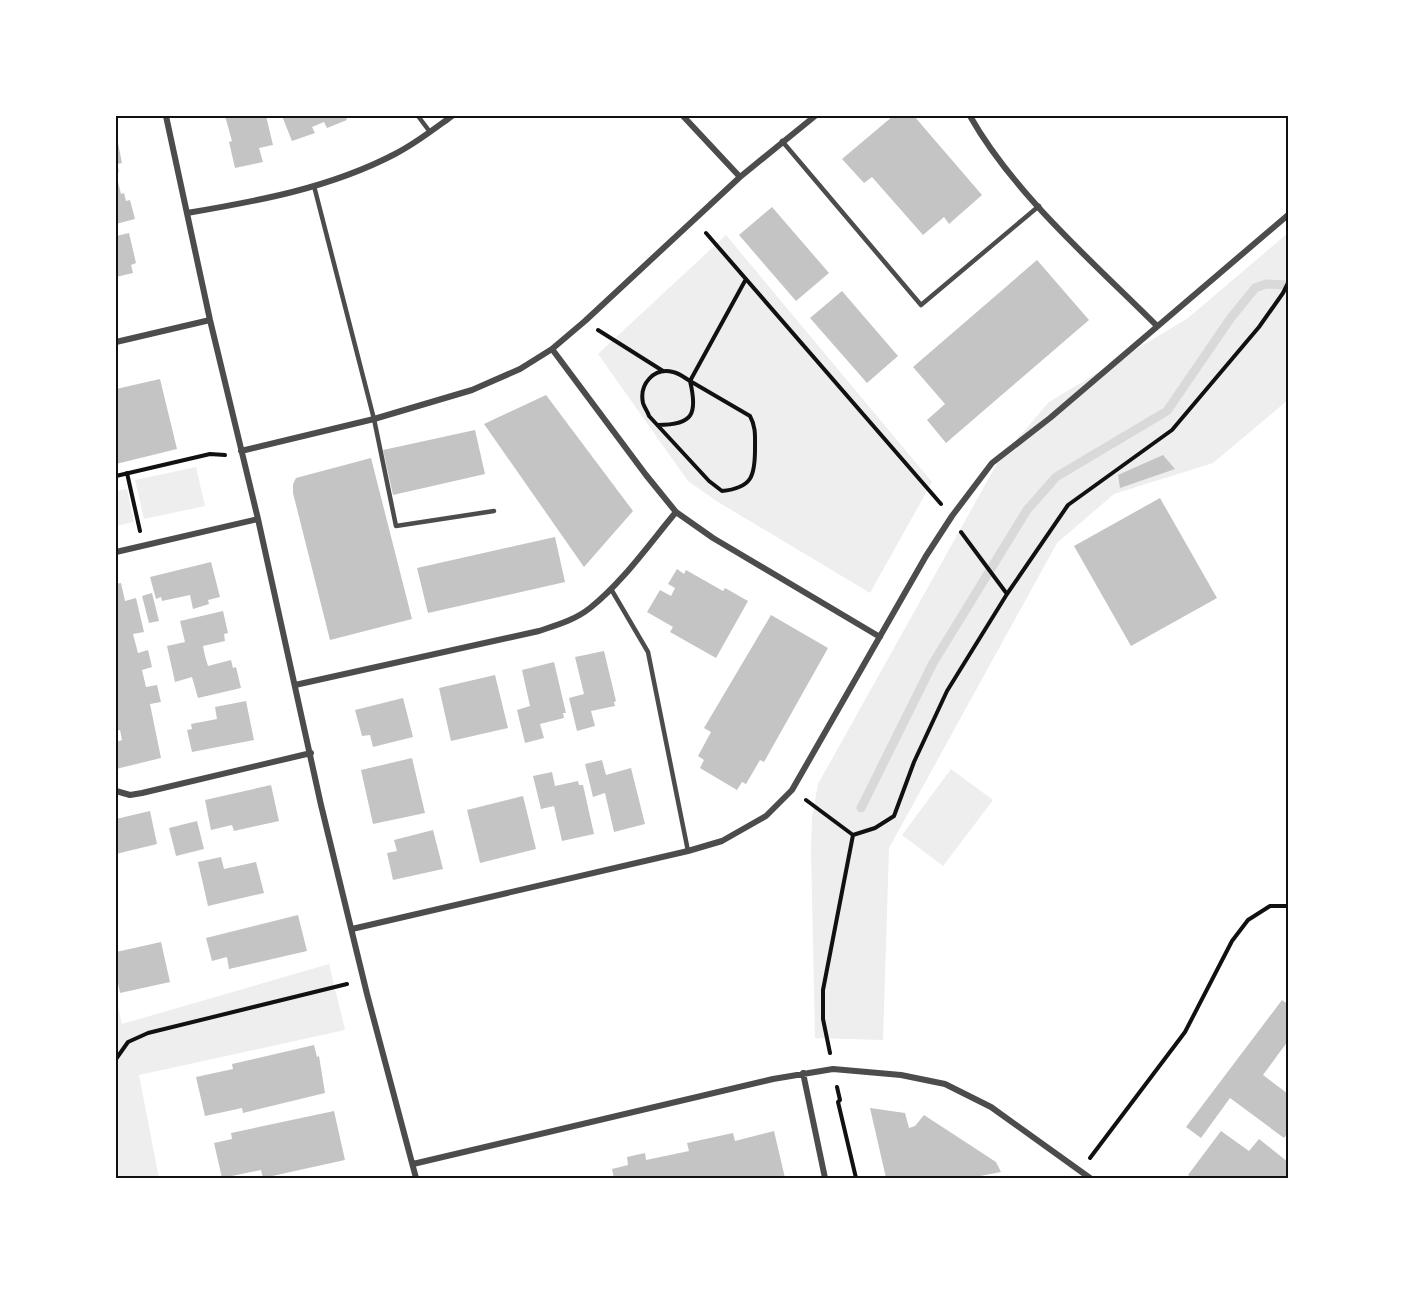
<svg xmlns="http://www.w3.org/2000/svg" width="1404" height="1294" font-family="Barlow,sans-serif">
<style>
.green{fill:#eee}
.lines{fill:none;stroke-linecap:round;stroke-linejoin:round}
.stream{stroke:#d9d9d9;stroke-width:9}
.building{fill:#c4c4c4}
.path{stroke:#111;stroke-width:4}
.service{stroke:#4c4c4c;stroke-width:4.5}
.minor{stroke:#4c4c4c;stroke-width:6}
.neatline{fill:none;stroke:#111;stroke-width:2}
</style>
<rect width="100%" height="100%" fill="#fff"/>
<path class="green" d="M1288,233v167l-75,63 -99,31 -57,49 -168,305 -6,192 -68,-2 -4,-188 1,-33 6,-33 181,-324 50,-58 139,-84z
M726,235l206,247 -62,111 -152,-91 -30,-21 -90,-127z
M196,467l9,39 -61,13 -9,-39z
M127,489l7,33 -18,4v-35z
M951,769l42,31 -50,66 -41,-31z
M329,964l16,66 -206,45 20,103h-43v-180l6,26z"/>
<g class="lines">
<path class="stream" d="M861,808l72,-145 94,-153 29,-33 111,-66 63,-92 25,-31 11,-4 22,1"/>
</g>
<path class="building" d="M225,116h41l7,29 -14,3 4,14 -28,6 -6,-26 3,-1z
M282,116h63l2,4 -20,8 -3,-6 -12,5 3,6 -23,8z
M893,116h21l68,79 -33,29 -5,-7 -21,18 -51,-58 -8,6 -22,-24z
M118,143l4,20 -5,1 2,8 -3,1v-29z
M116,174l5,20 3,-1 2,8 4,-1 5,19 -19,5z
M772,207l57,66 -33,28 -57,-66z
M129,233l7,30 -5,2 2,8 -17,4v-41z
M1037,260l52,60 -143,123 -19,-23 18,-16 -32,-37z
M842,291l56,65 -31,27 -57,-65z
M160,379l17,70 -61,15v-75z
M546,395l87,116 -49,56 -100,-143z
M475,430l10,44 -92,21 -10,-45z
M1163,455l12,14 -55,19 -2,-13z
M371,458l41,161 -82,21 -37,-147v-9l3,-6z
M1160,498l57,100 -86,48 -57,-100z
M555,537l10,45 -137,31 -11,-45z
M211,562l9,35 -12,3 1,4 -16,5 -3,-14 -28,6 -1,-4 -5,2 -6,-22z
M677,569l7,5 2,-4 37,21 2,-3 23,13 -32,57 -46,-26 3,-5 -26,-15 13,-22 11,6 4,-8 -7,-4z
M121,583l4,18 11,-3 8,34 -11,2 5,19 10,-3 4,17 -10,3 4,17 11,-2 4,17 -11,2 11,54 -45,11v-27l6,-2 -2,-10 -4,1v-147z
M152,593l7,28 -10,2 -7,-27z
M223,611l5,22 -4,1 1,7 -22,5 2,10 3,10 23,-6 2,8 3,-1 5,21 -43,10 -6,-21 -17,5 -8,-36 18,-4 -5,-21z
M771,615l57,33 -64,114 -4,-2 -14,24 -4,-2 -5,8 -37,-22 4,-8 -6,-4 13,-24 -7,-4z
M604,651l12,50 -2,1 1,4 -24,5 4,15 -18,5 -8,-33 15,-4 -9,-37z
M554,662l12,51h-3l1,5 -24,6 4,14 -19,5 -8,-33 13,-4 -8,-36z
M495,675l13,53 -57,13 -12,-53z
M403,698l10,39 -40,10 -3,-12 -8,1 -7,-26z
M246,701l8,39 -62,12 -5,-22 5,-1 -1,-5 26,-5 -2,-12z
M412,758l13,55 -52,11 -12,-54z
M602,760l4,15 25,-7 14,56 -31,8 -9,-39 -12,4 -8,-33z
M552,772l3,14 23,-5 1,4h4l11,49 -32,7 -8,-35 -13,3 -8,-33z
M271,785l8,36 -45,10 -2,-6 -21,5 -6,-30z
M523,796l13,53 -56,14 -13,-53z
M150,811l7,33 -41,10v-35z
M197,821l7,28 -28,7 -7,-28z
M433,830l10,39 -50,11 -6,-27 10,-2 -3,-11z
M221,857l3,12 32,-7 8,31 -56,13 -10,-44z
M298,915l9,36 -78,18 -2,-12 -15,4 -6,-23z
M161,942l9,40 -50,11 -4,-20v-21z
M1282,1000l6,4v37l-25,34 25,19v39l-4,5 -54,-40 -29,40 -15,-11z
M314,1045l3,12 2,-1 6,37 -82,20 -1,-5 -37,8 -9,-39 37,-8 -1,-5z
M870,1108l35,5 4,15 6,-2 9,-11 72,47 5,10 -31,6h-84z
M334,1111l11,49 -82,18 -2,-8 -39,8 -8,-35 18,-4 -1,-6z
M774,1131l11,47h-171l-2,-9 16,-4 -1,-8 18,-4 1,7 43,-9 -2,-8 46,-10 2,8z
M1221,1131l28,20 10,-12 29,23v16h-96l-4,-3z"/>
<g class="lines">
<path class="path" d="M706,233l235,271
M598,330l65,41
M658,425c35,0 40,-11 32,-44 -5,-3 -11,-8 -17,-9 -19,-5 -34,12 -30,31 1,4 5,9 6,13l60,65 13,10c30,-3 33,-15 33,-42 0,-13 1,-22 -5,-33l-60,-35 56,-102
M127,473l13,58
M116,476l94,-22 15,1
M961,532l46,62
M806,800l47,35
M830,1053l-7,-34v-29l30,-155 22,-7 19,-12 20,-54 33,-71 60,-97 61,-89 104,-75 87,-103 24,-34 5,-10
M116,1059l12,-17 20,-9 199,-49
M837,1087l3,13 -2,2 18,76
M1090,1158l95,-126 47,-91 16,-21 22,-14h18"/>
<path class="service" d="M418,116l12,16
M782,141l139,164 118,-99
M314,186l60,233 22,107 98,-15
M611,589l37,63 40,199"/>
<path class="minor" d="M166,116l44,204 48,199 63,286 46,189 49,184
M683,116l57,61
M970,116c44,78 124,147 187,210
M187,213c71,-12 143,-25 208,-59 20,-10 39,-25 57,-38
M116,342l94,-22
M552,349l94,126 30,37 37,26 167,99
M241,451l133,-32 98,-29 48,-21 32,-20 33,-28 155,-144 75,-61
M116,552l142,-33
M295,685l244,-54c18,-6 36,-11 51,-23 32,-25 60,-65 86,-96
M116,791l14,4 12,-2 169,-40
M352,929l336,-78 34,-10 44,-25 26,-26 134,-234 26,-40 40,-53 58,-45 238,-203
M803,1073l22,105
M413,1164l360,-85 60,-10 68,6 44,9 46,23 99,71"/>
</g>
<rect width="1404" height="1294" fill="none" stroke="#ffffff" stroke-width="234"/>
<rect x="117" y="117" width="1170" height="1060" class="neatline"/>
</svg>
